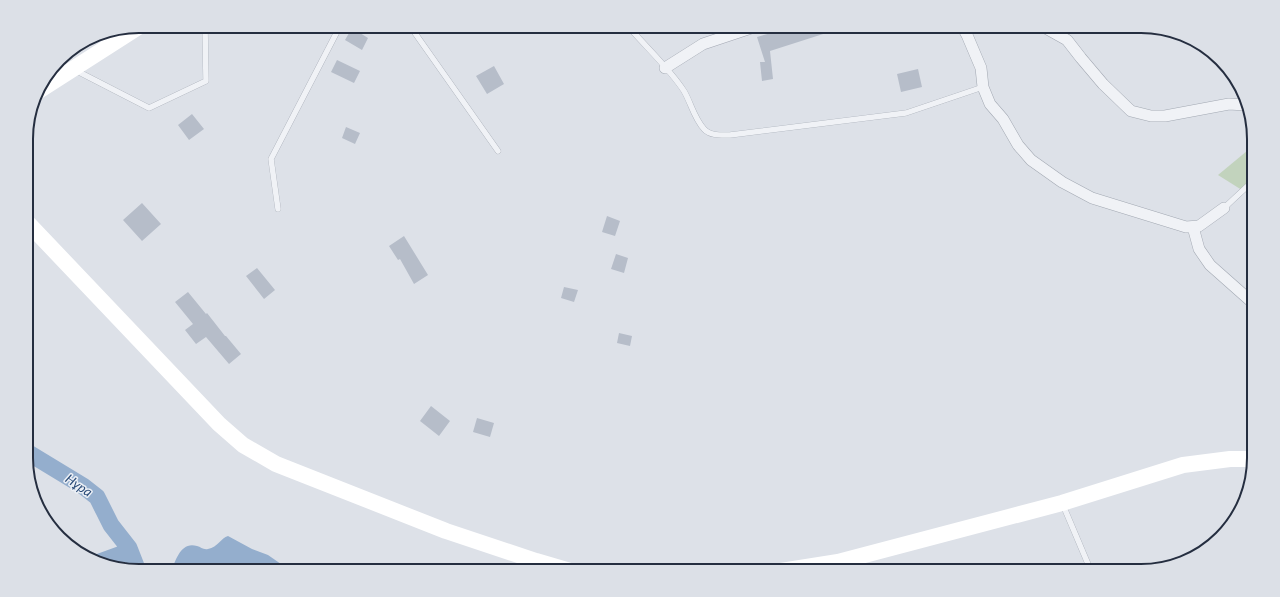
<svg xmlns="http://www.w3.org/2000/svg" width="1280" height="597" font-family="Lato,sans-serif">
<style>
.green{fill:#c2d3bd}
.water{fill:#94aecd}
.lines{fill:none;stroke-linecap:round;stroke-linejoin:round}
.river{stroke:#94aecd;stroke-width:17}
.building{fill:#b6bdc9}
.lane-casing{stroke:#a2a8b2;stroke-width:6}
.street-casing{stroke:#a2a8b2;stroke-width:12}
.lane{stroke:#f0f2f6;stroke-width:5.5}
.street{stroke:#f0f2f6;stroke-width:11}
.secondary{stroke:#fff;stroke-width:16}
.labels{text-anchor:middle;stroke-width:3;stroke-linejoin:round;paint-order:stroke}
.water-label{font-size:13px;font-style:italic;fill:#2b4c78;stroke:#ecf0f6}
.rim{fill:none;stroke:#252e40;stroke-width:2}
</style>
<rect width="100%" height="100%" fill="#dde1e8"/>
<path class="green" d="M1253,146v51l-35,-22z"/>
<path class="water" d="M228,536l24,13 16,6 23,16h-120c5,-11 10,-30 26,-25 4,1 6,4 11,3 10,-2 13,-11 20,-13z"/>
<g class="lines">
<path class="river" d="M27,452l56,34 14,11 14,28 18,23 9,23
M97,563l33,-12"/>
</g>
<path class="building" d="M796,26h49v1l-75,24 3,28 -11,2 -2,-19h5l-8,-25z
M352,28l16,10 -6,12 -17,-10z
M337,60l23,11 -6,12 -23,-11z
M494,66l10,18 -17,10 -11,-18z
M918,69l4,18 -21,5 -4,-18z
M192,114l12,15 -15,11 -11,-15z
M346,127l14,6 -5,11 -13,-6z
M142,203l19,21 -19,17 -19,-21z
M607,216l13,5 -5,15 -13,-4z
M404,236l24,39 -14,9 -14,-25 -2,1 -9,-14z
M616,254l12,4 -4,15 -13,-4z
M257,268l18,22 -11,9 -18,-23z
M564,287l14,3 -4,12 -13,-4z
M188,292l18,22 1,-1 18,23h1l15,18 -12,10 -23,-27 -10,7 -11,-14 8,-6 -18,-22z
M619,333l13,3 -2,10 -13,-3z
M431,406l19,15 -11,15 -19,-15z
M477,418l17,5 -4,14 -17,-5z"/>
<g class="lines">
<g class="lane-casing">
<path id="lane" d="M410,26l88,125
M628,26c17,20 42,43 56,65 7,12 10,27 20,38 6,7 17,6 26,6l176,-22 77,-26
M75,70l74,38 57,-27 -1,-55
M1224,208l29,-27
M278,209l-7,-50 69,-133
M1063,505l28,66"/>
</g>
<g class="street-casing">
<path id="street" d="M962,26l5,9 14,33 2,19 7,17 13,15 15,26 13,15 31,22 30,16 94,29 13,-1 25,-18
M1042,26l25,14 14,18 22,26 28,27 20,5h14l64,-12 16,1
M58,63l6,11
M665,68l38,-24 54,-18
M1193,227l6,22 11,16 44,39"/>
</g>
<use href="#lane" class="lane"/>
<use href="#street" class="street"/>
<path class="secondary" d="M37,92l103,-66
M26,221l193,203 24,21 33,19 170,67 90,30 34,10
M781,571l57,-9 224,-59 121,-38 47,-6h24"/>
</g>
<g class="labels">
<g class="water-label">
<text transform="translate(79 485) rotate(34)" y="5">Нұра</text>
</g>
</g>
<path d="M0 0H1280V597H0ZM139 33H1141A106 106 0 0 1 1247 139V458A106 106 0 0 1 1141 564H139A106 106 0 0 1 33 458V139A106 106 0 0 1 139 33Z" fill="#dce0e7" fill-rule="evenodd"/>
<path class="rim" d="M139 33H1141A106 106 0 0 1 1247 139V458A106 106 0 0 1 1141 564H139A106 106 0 0 1 33 458V139A106 106 0 0 1 139 33Z"/>
</svg>
